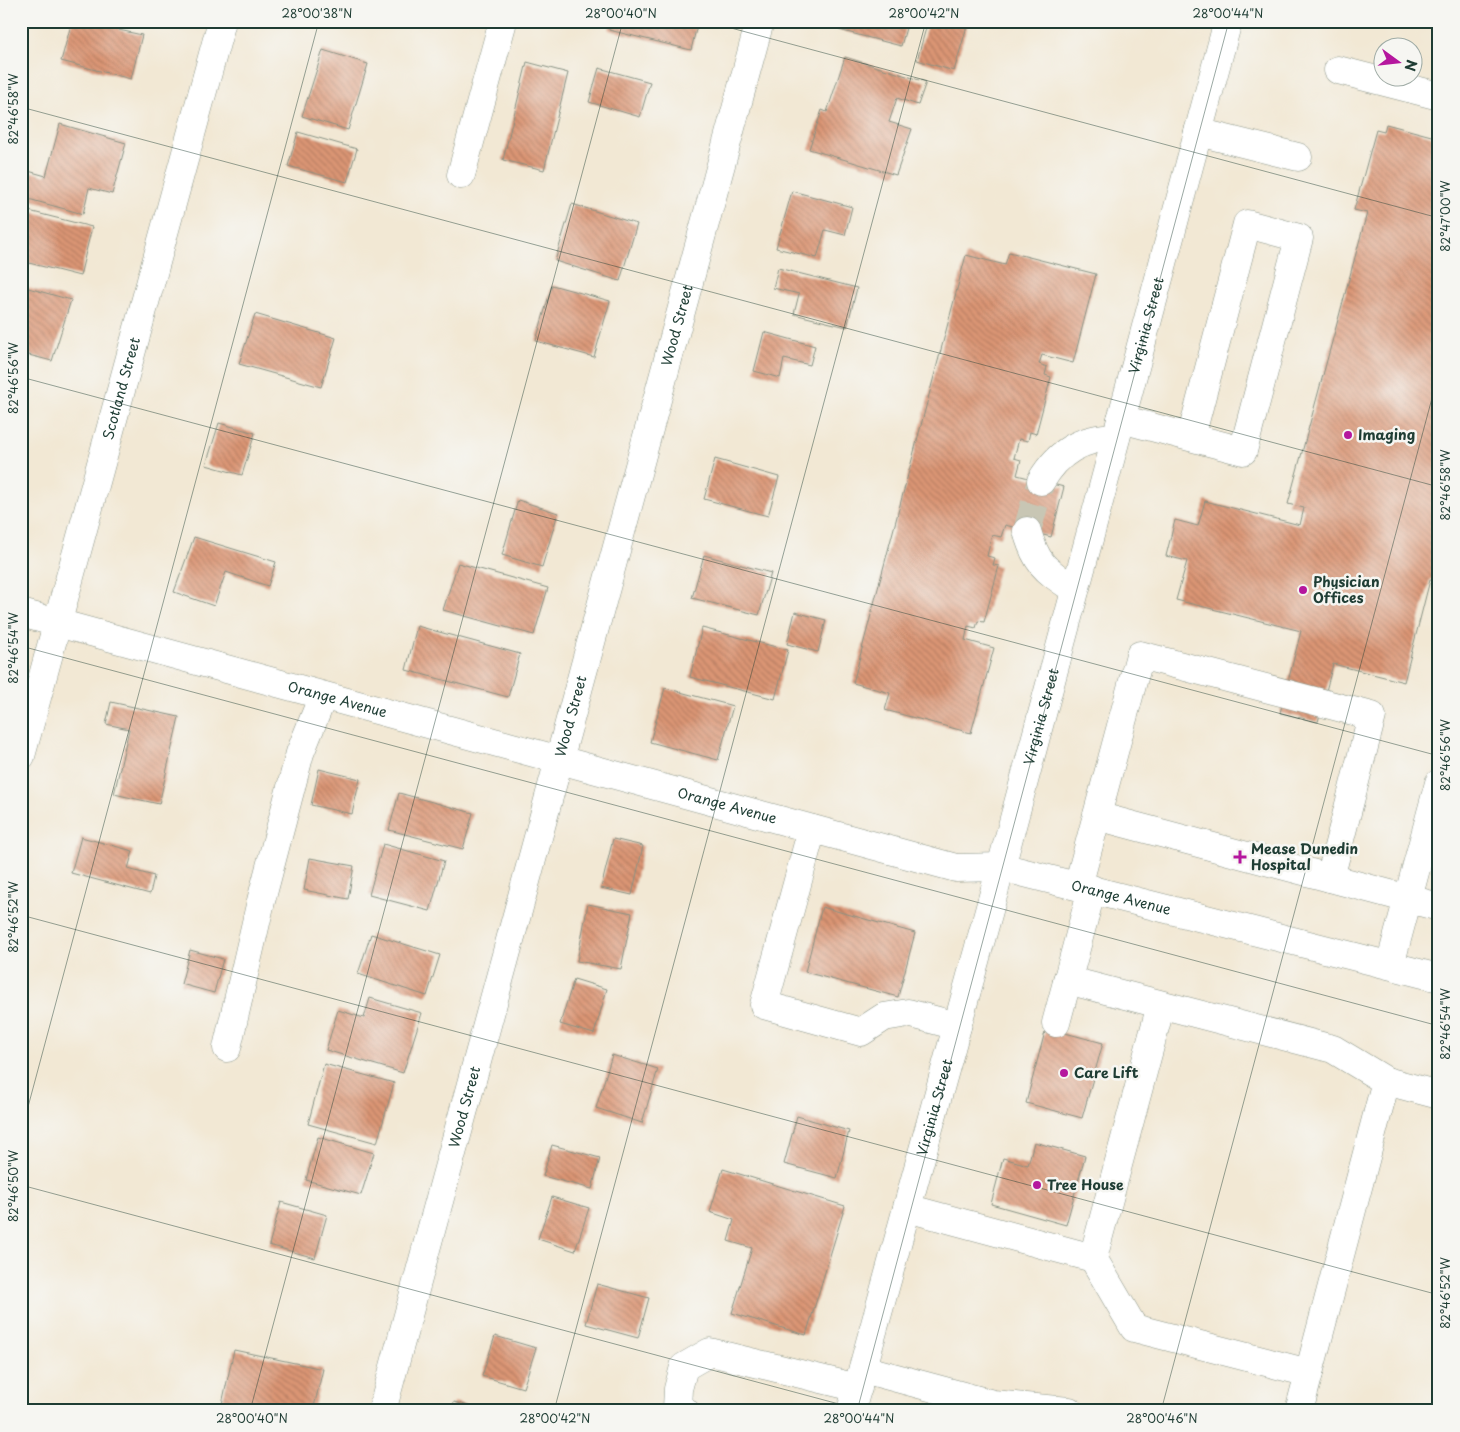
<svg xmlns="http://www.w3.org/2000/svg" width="1460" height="1432" font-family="'Playpen Sans',sans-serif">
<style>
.building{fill:url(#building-back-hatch)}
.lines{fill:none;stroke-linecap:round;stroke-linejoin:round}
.minor-tunnel{stroke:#c8c6b4;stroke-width:28;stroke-dasharray:28 14;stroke-linecap:butt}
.minor-casing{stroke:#889284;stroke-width:29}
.minor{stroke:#fff;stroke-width:28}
.ticks{fill:none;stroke:#1f3d34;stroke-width:1;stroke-opacity:0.45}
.poi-dot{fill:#b5179e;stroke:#f6f6f2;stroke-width:2}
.labels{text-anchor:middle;stroke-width:5;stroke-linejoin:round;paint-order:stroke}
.street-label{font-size:14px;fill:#1f3d34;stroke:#f6f6f2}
.poi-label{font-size:14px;font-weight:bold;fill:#1f3d34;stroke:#f6f6f2;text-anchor:start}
.neatline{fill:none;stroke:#1f3d34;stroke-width:2}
.ticks-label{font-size:12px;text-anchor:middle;fill:#1f3d34}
</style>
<defs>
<pattern id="building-back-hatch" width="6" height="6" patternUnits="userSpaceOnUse" patternTransform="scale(1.25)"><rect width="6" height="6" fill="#db9574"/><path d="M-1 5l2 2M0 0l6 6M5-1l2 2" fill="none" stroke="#b17b60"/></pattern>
</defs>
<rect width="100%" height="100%" fill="#f6f6f2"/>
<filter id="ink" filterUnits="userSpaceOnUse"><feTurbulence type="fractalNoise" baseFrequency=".02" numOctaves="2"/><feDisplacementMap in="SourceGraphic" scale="10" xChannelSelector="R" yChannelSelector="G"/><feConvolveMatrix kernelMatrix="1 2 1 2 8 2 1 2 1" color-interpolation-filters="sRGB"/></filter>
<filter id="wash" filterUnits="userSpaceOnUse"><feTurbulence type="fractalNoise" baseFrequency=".0096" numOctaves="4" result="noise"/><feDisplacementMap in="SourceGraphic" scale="20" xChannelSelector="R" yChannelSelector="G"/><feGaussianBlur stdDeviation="1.12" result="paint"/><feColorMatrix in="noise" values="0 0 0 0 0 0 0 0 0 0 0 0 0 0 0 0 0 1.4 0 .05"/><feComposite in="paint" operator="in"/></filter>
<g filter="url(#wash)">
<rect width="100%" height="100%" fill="#f2e8d4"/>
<g id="blocks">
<path class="building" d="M72,21h49l-2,9 23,5 -11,44 -70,-18z
M611,21h87l-7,29 -82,-20z
M841,21h67l-7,25 -62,-16z
M928,21h32l8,2 -14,48 -37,-11z
M323,50l45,14 -20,66 -46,-14z
M845,57l81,25 -8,23 -21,-7 -8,24 23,7 -16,46 -87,-26 13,-39 5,2z
M527,62l41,11 -24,97 -41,-10z
M599,68l51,14 -10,35 -51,-15z
M60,124l66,19 -14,51 -23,-6 -6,26 -62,-17v-28l25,7z
M1386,124l53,14v444l-9,-2 -26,102 -71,-18 -15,58 -38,-9 21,-82 -125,-31 11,-39 -21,-5 9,-36 23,6 7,-25 95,24 4,-17 -16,-4 79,-291 -13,-3 22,-80 8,2z
M298,132l59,17 -10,33 -59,-16z
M792,191l60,16 -7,28 -20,-5 -8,28 -41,-10z
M572,204l65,20 -17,57 -65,-20z
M21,209l71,18 -12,49 -59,-15z
M1009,252l87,22 -23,89 -31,-8 -3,9 8,3 -2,8 6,2 -15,57 -6,-2 -2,9 -9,-2 -5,19 7,2 -4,15 47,12 -13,50 -46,-12 -4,12 -9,-2 -5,21 8,2 -2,7 6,1 -15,56 -6,-1 -2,7 -8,-2 -3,14 29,8 -23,85 -86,-23 5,-17 -37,-10 113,-428 39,10z
M778,268l79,20 -10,39 -53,-13 5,-20 -26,-6z
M552,285l58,16 -16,56 -58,-16z
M21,286l50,14 -19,61 -31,-8z
M255,314l81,24 -15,49 -82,-23z
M764,332l51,14 -5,19 -26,-6 -4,19 -26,-7z
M219,423l36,10 -13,42 -36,-10z
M715,459l64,18 -11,39 -64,-17z
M518,500l40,13 -16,54 -40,-12z
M194,537l82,25 -8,24 -42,-14 -12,34 -40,-14z
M704,555l67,18 -12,42 -67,-17z
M458,563l90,25 -14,47 -91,-25z
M795,612l31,8 -8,32 -31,-8z
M417,626l103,28 -12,43 -102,-27z
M702,628l86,22 -13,49 -85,-22z
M665,688l68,18 -15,54 -68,-18z
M111,702l68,15 -20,87 -45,-10 15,-65 -23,-5z
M319,769l41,10 -8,35 -41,-9z
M399,793l74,20 -10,36 -74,-19z
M81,837l52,14 -5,18 26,7 -4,18 -79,-21z
M613,839l30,7 -11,49 -31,-7z
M383,844l61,17 -14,50 -61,-16z
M310,858l44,8 -6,33 -44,-9z
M588,904l44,9 -11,56 -44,-8z
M822,907l93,26 -17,64 -93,-25z
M371,934l69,21 -13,41 -69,-22z
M190,950l33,9 -9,34 -33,-9z
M574,979l33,10 -13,45 -34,-10z
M370,998l52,15 -19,60 -77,-23 12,-40 26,8z
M1046,1028l57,15 -21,75 -56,-15z
M612,1055l46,14 -16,54 -46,-15z
M324,1064l70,19 -17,60 -69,-19z
M797,1116l52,15 -12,47 -53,-14z
M318,1137l56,16 -13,42 -55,-15z
M1034,1142l51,14 -19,69 -75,-21 12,-46 25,7z
M552,1145l48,13 -8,31 -49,-13z
M723,1169l122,37 -39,129 -74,-22 20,-65 -24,-7 6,-21 -24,-8z
M552,1197l37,11 -14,43 -37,-12z
M281,1202l46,13 -12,43 -46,-13z
M597,1284l52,14 -11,40 -52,-14z
M495,1336l41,12 -13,40 -41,-12z
M234,1350l89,19 -10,42h-63l-28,-7z
M454,1402l29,8v1h-31z"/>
</g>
</g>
<g filter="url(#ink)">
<use href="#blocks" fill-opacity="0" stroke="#889284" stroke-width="1"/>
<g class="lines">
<path class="minor-tunnel" d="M1027,531l14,-50"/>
<g class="minor-casing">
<g id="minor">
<path d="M1338,70l101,26"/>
<path d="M1198,132l100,25"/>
<path d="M461,175l42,-154"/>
<path d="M1121,419l122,32 56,-213 -52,-14 -56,213"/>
<path d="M1041,481c18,-30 40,-43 75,-44"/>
<path d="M1027,531c10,35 19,39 48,59"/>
<path id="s1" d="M21,613l935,255 45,-1 438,111"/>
<path id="s2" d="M21,756l201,-735"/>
<path d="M1097,816l342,91"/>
<path d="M812,829l-48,176 97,27 23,-15 24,-4 49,13"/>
<path d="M1078,886l62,-231 232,61 -42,162"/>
<path d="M1390,965l49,-182"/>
<path d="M1067,980l266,69 53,32"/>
<path d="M1056,1023l36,-134"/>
<path d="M227,1048l34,-147 39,-148 23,-57"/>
<path d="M907,1208l186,50 41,70 175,45"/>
<path d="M1093,1258l68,-253"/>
<path d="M863,1369l130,35 76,7"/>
<path id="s3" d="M382,1411l378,-1390"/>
<path d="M685,1411l-8,-3 1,-19 6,-22 26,-15 148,36"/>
<path id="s4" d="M851,1411l150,-544 227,-846"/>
<path d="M1299,1411l87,-330 53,14"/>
</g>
</g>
<use href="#minor" class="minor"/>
</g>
</g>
<path class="ticks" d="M705,21l734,197M21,107l1418,380M21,377l1418,379M21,646l1418,380M21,915l1418,380M21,1133l298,-1112M21,1185l844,226M250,1411l373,-1390M554,1411l372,-1390M857,1411l372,-1390M1161,1411l278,-1039"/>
<g class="poi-dot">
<circle cx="1348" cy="435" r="5"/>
<circle cx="1303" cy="590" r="5"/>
<path d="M1237.5 849.5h5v5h5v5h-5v5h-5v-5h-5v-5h5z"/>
<circle cx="1064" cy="1073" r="5"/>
<circle cx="1037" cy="1185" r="5"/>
</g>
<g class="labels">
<g class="street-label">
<text dy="5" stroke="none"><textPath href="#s3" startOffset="1125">Wood Street</textPath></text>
<text dy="5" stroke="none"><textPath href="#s4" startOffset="1125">Virginia Street</textPath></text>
<text dy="5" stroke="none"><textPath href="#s2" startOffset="381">Scotland Street</textPath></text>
<text dy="5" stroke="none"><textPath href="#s1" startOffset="328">Orange Avenue</textPath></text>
<text dy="5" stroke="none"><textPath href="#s3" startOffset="720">Wood Street</textPath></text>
<text dy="5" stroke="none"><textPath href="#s4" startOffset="720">Virginia Street</textPath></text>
<text dy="5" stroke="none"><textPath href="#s1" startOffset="732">Orange Avenue</textPath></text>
<text dy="5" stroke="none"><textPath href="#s1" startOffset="1138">Orange Avenue</textPath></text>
<text dy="5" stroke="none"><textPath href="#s3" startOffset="315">Wood Street</textPath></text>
<text dy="5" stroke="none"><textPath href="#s4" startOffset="315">Virginia Street</textPath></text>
</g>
<g class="poi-label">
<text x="1358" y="440">Imaging</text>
<text x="1313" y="587">Physician<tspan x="1313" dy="16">Offices</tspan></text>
<text x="1251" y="854">Mease Dunedin<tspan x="1251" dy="16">Hospital</tspan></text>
<text x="1074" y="1078">Care Lift</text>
<text x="1047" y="1190">Tree House</text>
</g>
</g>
<rect width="1460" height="1432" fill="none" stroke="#f6f6f2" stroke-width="55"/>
<g transform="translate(1398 62) rotate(105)"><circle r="24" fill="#f6f6f2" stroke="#a0aca6"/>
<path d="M0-4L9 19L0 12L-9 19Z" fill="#b5179e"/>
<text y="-8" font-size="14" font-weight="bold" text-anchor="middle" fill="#1f3d34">N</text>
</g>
<rect x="28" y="28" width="1404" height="1376" class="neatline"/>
<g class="ticks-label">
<text x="317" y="18">28°00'38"N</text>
<text x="621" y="18">28°00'40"N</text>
<text x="924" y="18">28°00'42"N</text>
<text x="1228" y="18">28°00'44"N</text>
<text transform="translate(14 109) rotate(-90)" y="4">82°46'58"W</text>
<text transform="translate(1446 216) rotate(-90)" y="4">82°47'00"W</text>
<text transform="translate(14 378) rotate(-90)" y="4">82°46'56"W</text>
<text transform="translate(1446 485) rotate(-90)" y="4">82°46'58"W</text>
<text transform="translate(14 648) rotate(-90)" y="4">82°46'54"W</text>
<text transform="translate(1446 755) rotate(-90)" y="4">82°46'56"W</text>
<text transform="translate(14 917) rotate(-90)" y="4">82°46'52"W</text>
<text transform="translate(1446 1024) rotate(-90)" y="4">82°46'54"W</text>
<text transform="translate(14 1186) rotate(-90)" y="4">82°46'50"W</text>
<text transform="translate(1446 1293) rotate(-90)" y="4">82°46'52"W</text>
<text x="252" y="1423">28°00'40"N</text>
<text x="555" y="1423">28°00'42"N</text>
<text x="859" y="1423">28°00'44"N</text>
<text x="1162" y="1423">28°00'46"N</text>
</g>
</svg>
